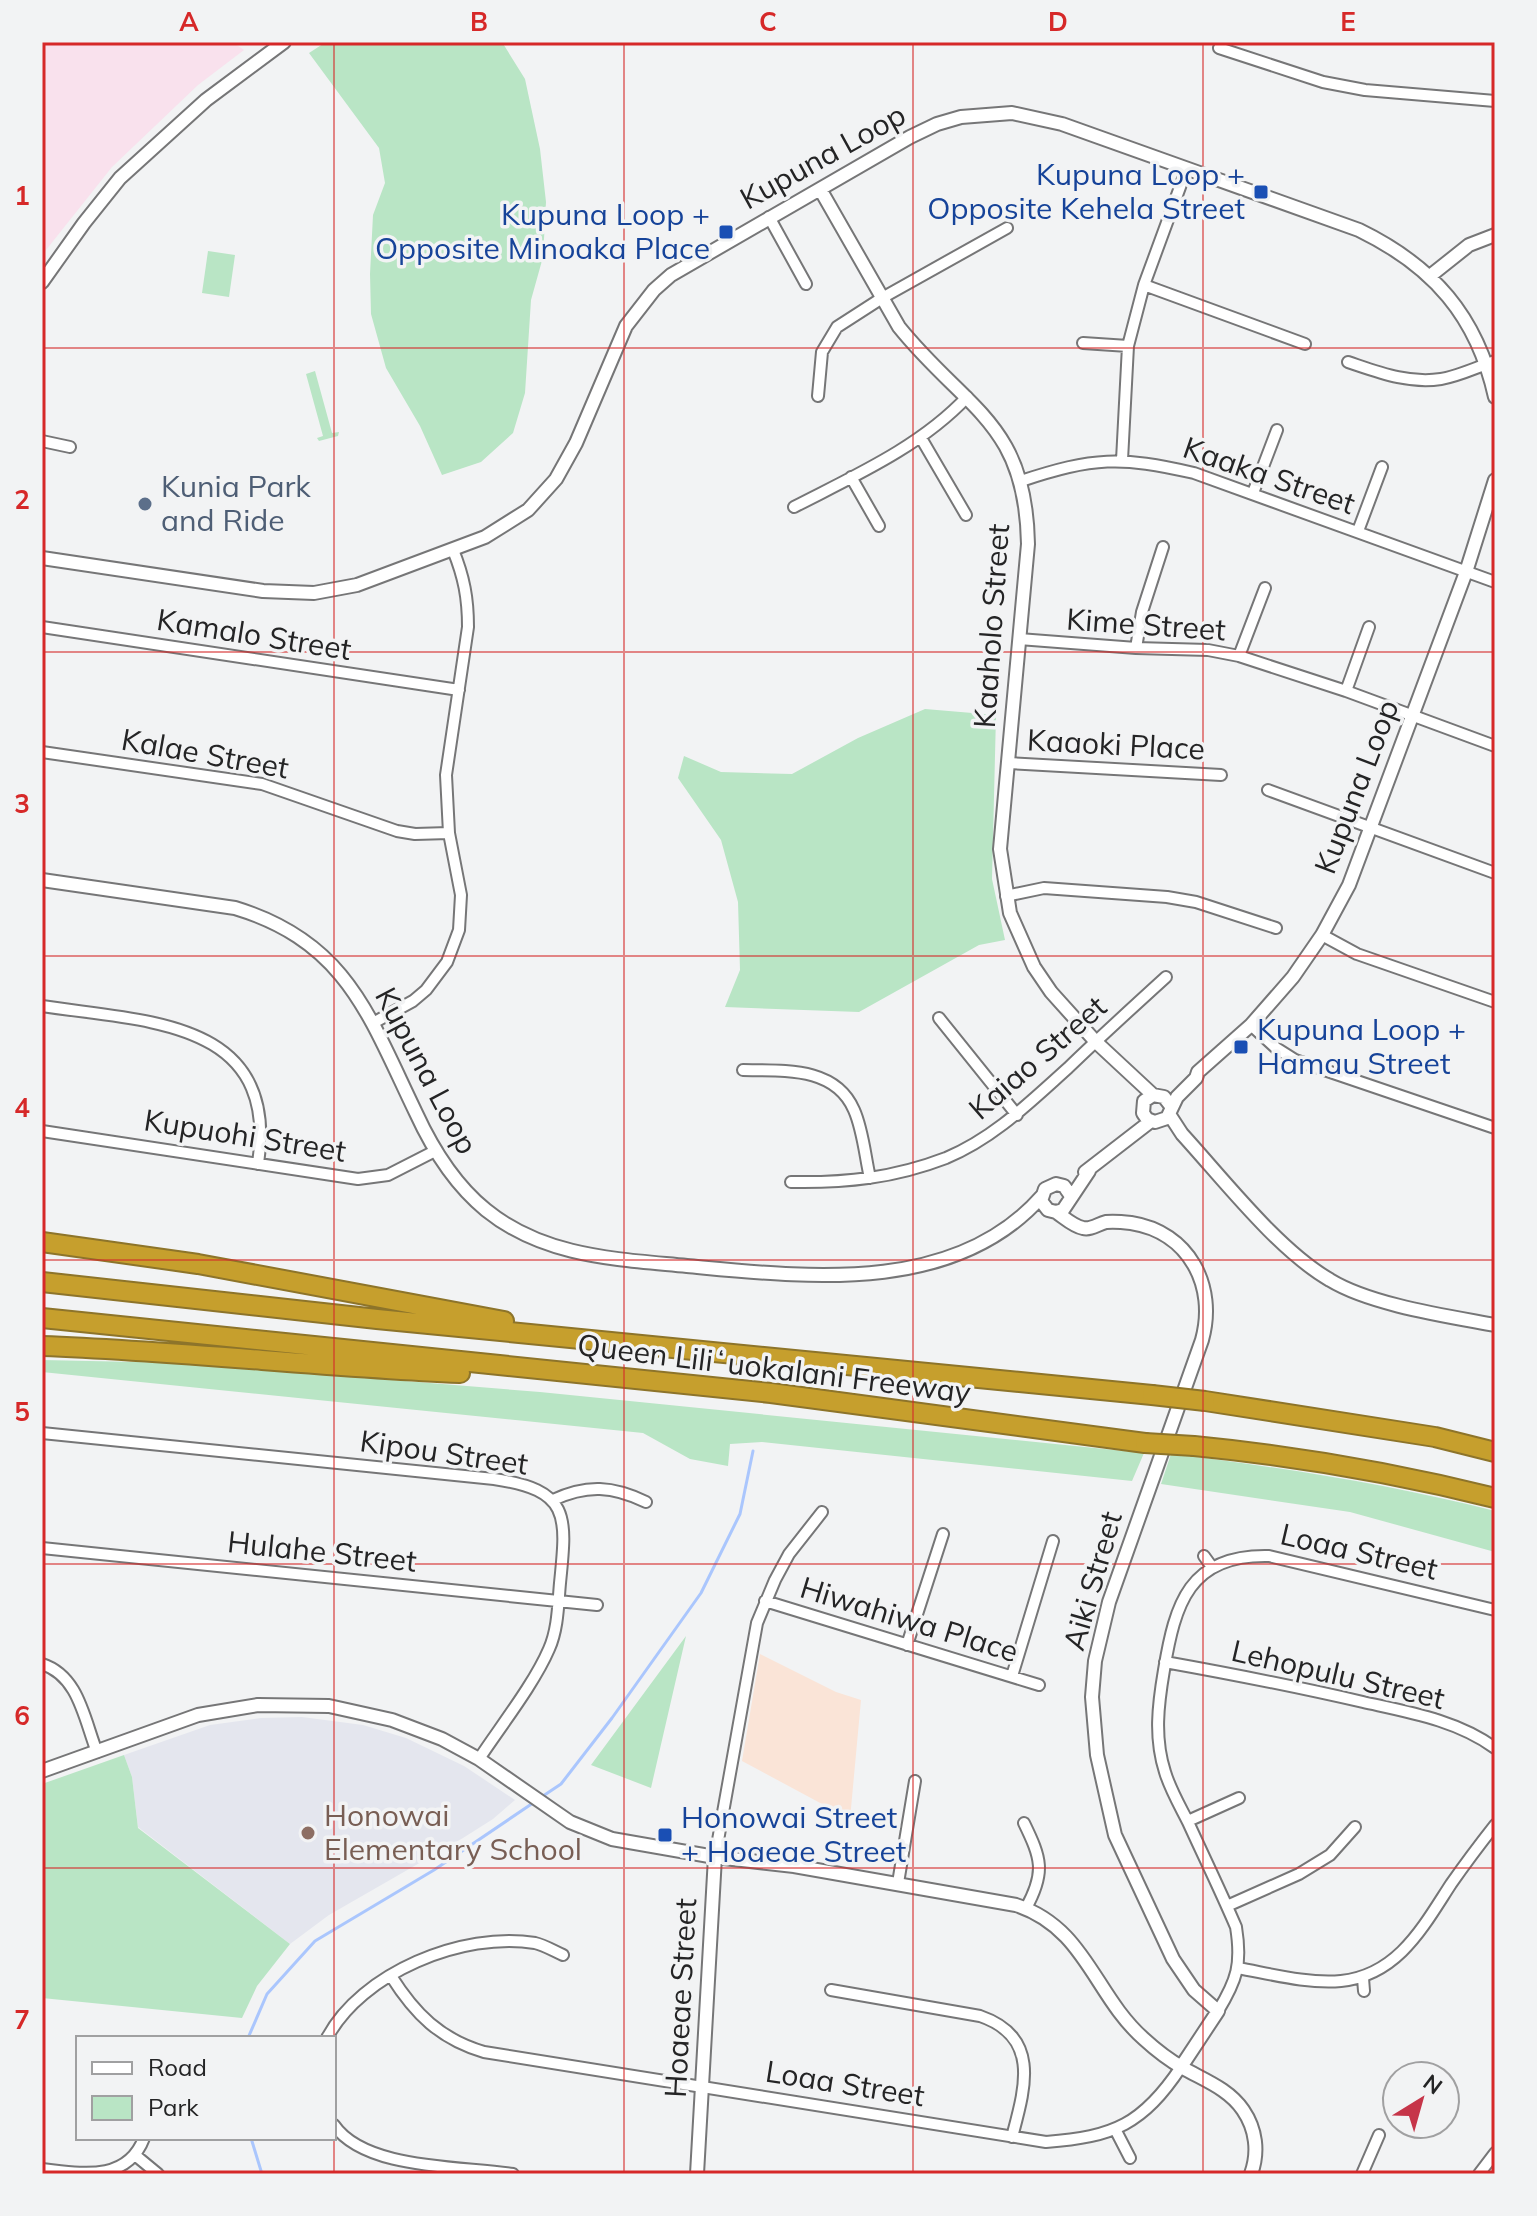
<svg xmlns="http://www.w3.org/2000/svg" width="1537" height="2216" font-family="Mulish,sans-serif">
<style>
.commercial{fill:#f9e1ed}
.industrial{fill:#fae4d7}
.built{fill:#e4e6ee}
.green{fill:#b9e5c5}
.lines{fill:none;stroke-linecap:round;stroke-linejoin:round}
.stream{stroke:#aac6fd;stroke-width:3}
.minor-casing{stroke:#767677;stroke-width:14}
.tertiary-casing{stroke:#767677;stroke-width:16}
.motorway-casing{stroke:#8d742a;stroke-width:22}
.minor{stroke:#fff;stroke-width:10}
.tertiary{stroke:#fff;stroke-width:12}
.motorway{stroke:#c69f2d;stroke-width:18}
.motorway-bridge-casing{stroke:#8d742a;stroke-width:22;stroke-linecap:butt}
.motorway-bridge{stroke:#c69f2d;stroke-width:18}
.grid{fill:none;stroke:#d62828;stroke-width:2;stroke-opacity:0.55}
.transit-dot{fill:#1a4fb4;stroke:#f2f3f4;stroke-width:3}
.service-dot{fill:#5c6f8a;stroke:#f2f3f4;stroke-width:3}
.education-dot{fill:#8d6e63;stroke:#f2f3f4;stroke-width:3}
.labels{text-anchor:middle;stroke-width:7;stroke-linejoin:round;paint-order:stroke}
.street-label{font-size:30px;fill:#242425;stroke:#f2f3f4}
.transit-label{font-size:30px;fill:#164399;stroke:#f2f3f4;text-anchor:end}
.service-label{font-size:30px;fill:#4e5e75;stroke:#f2f3f4;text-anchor:start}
.education-label{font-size:30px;fill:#785e54;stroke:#f2f3f4;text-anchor:start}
.neatline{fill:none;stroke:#d62828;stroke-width:3}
.grid-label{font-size:26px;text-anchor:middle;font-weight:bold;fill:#d62828}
</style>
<rect width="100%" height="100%" fill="#f2f3f4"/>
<path class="commercial" d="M42,42h190l12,8 -46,35 -86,82 -70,88z"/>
<path class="industrial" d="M760,1654l76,38 25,8 -11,119 -108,-58z"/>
<path class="built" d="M302,1717l61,8 43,13 58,28 51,34 -22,19 -30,19 -134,77 -39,29 -152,-117 -6,-50 -8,-22 86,-30 51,-7z"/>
<path class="green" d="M326,42h176l23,37 15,70 6,53 -3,55 -12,43 -6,93 -12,40 -32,29 -39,13 -22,-49 -34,-58 -15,-54 -1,-40 3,-59 12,-32 -6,-35 -70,-95z
M208,251l27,4 -6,42 -27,-4z
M315,371l17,62 7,-1 -1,4 -19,5 -2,-3 6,-2 -17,-62z
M925,709l71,6 -4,164 13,61 -26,5 -120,67 -134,-5 15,-37 -2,-68 -17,-62 -43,-62 6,-22 37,16 71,2 66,-36z
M42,1360l142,3 356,29 604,61 -12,28 -370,-39 -32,2 -2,22 -38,-7 -47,-26 -601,-61z
M1171,1454c109,13 217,30 324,57v41l-145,-40 -189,-28z
M686,1636l-35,152 -60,-23z
M124,1755l8,22 6,51 152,116 -33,42 -15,32 -200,-20v-214z"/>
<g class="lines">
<path class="stream" d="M543,1796l18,-12 51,-66 89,-125 39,-79 13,-63
M248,2038l19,-44 48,-53 119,-71 99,-67
M251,2138l11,36"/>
<g class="minor-casing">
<path id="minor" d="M1219,48l104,34 42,8 130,11
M769,217l37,67
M1144,285l161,59
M1083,343l45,3
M1348,362c30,10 60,22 93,17 18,-3 36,-12 54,-18
M818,396l4,-44 15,-25 45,-29 125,-70
M921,438l45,77
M42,441l28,6
M1122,460l6,-114 16,-61 43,-117
M851,477l28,49
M1021,481c73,-24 99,-25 173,-8l301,109
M1253,493l24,-63
M794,507c60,-31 126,-60 173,-110
M1358,531l24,-64
M42,627l417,63
M1019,639l117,9 72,2 31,6 107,35 149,55
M1136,648l6,-36 21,-65
M1239,656l26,-68
M1346,691l23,-64
M42,752l220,32 135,47 18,3 34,-1
M1009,763l212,12
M1268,790l227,83
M1006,896l38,-8 123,9 29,5 80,26
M1322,935l35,19 138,48
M42,1006c102,16 238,12 216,158
M939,1018l78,97
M373,1023l40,-22 13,-11 21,-28 12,-32 2,-35 -12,-62 -3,-58 22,-148c0,-29 -4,-50 -15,-77
M1251,1025l25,23 19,12 200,68
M743,1070c40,1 92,-4 111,40 9,20 11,46 16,68
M42,1131l316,48 30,-4 47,-24
M791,1182c55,1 103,-4 155,-24 48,-20 84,-56 122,-90 32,-31 65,-61 98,-91
M42,1433l452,46c76,11 73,36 66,104 -2,22 -2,46 -11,66 -15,35 -49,78 -70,110
M553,1500c34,-16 60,-14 93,2
M42,1548l555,57
M1204,1556l8,11
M765,1601l274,84
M907,1645l36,-111
M1165,1662c67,12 133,25 198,40 45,10 94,18 132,46
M42,1664c37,12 42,55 55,88
M1012,1676l41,-135
M1188,1821l51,-23
M1024,1823c17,35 22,49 2,85
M715,1857l42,-234 18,-43 14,-26 33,-42
M898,1883l17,-102
M1227,1906l72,-32 31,-19 25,-28
M1238,1968c33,6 70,16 103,13 57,-6 82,-54 110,-97 14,-20 29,-40 44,-59
M391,1976c24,38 49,63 93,76l562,90c68,-5 97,-18 135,-75
M1363,1978l1,13
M831,1990l149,26c61,21 45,72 32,121
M1218,2011c19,-31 24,-47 18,-84 -15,-35 -32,-70 -48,-105 -8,-16 -18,-33 -23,-50 -11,-34 -7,-67 -1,-102 11,-66 25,-116 105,-114l226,54
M327,2038c34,-65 136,-107 208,-95 9,2 19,8 28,12
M334,2125c31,45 128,41 179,49
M1115,2129l15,29
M135,2155l23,19
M42,2169c38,4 85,14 102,-31
M1362,2174l17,-39
M1479,2174l16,-21"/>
</g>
<g class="tertiary-casing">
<path id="tertiary" d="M820,189l79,138c67,83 127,95 129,217l-28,305 10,64 24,54 17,25 45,50 57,53
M1430,276l39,-31 26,-10
M42,282l42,-59 36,-45 86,-78 78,-58
M42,558l221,33 51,2 43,-8 128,-48 43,-27 28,-31 20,-36 50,-117 28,-36 17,-15 239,-138 27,-13 24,-7 51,-4 50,11 297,106c74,36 118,86 136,167
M42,880l193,28c112,34 134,108 181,205 17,37 38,71 70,97 58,47 130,49 201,56 118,11 267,30 355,-70
M1171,1106l-7,-9 -11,-2 -9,6 -1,12 4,6 8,3 12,-4 10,-21 19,-19 2,-6 53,-47 42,-48 29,-42 27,-50 117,-313 29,-92
M1169,1114l13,20c42,46 96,116 148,146 41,25 117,36 165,45
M1085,1172l66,-51
M1071,1196l-7,-10 -8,-2 -11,5 -4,12 7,9 8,2 7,-2 26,-39
M1056,1212c9,6 17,14 27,16 8,2 15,-4 23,-6 8,-1 17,0 25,1 58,9 86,63 71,117l-93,262 -14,59 -3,36 5,58 18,80 58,124 21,31 24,21 -37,56
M42,1771l156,-56 60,-10 71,1 63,14 50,19 37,20 91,63 42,17 103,18 79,9 222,39c70,23 78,90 128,134 12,11 25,21 39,29 21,12 46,21 60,42 13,19 16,42 8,64
M697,2174l18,-317"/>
</g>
<g class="motorway-casing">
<path id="motorway" d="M42,1242l156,22 306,57
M42,1282l335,37 775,76
M42,1318l729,75 374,50
M42,1346c140,5 279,21 418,27
M1205,1401l230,36 60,15
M1194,1446c102,10 202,27 301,52"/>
</g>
<use href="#minor" class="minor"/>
<use href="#tertiary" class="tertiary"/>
<use href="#motorway" class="motorway"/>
<g class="motorway-bridge-casing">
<path id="motorway-bridge" d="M1152,1395l53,6
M1145,1443l49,3"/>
</g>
<use href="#motorway-bridge" class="motorway-bridge"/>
</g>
<path class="grid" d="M334,42v1996M624,42v2132M913,42v2132M1203,42v2132M42,348h1453M42,652h1453M42,956h1453M42,1260h1453M42,1564h1453M42,1868h1453M334,2138v36"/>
<g class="transit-dot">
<rect x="1253" y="184" width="16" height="16" rx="4"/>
<rect x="718" y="224" width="16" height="16" rx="4"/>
<rect x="1233" y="1039" width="16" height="16" rx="4"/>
<rect x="657" y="1827" width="16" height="16" rx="4"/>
</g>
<circle class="service-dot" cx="145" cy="504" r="8"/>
<circle class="education-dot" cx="308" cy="1833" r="8"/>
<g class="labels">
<g class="street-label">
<text transform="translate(823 157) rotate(-29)" y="10">Kupuna Loop</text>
<text transform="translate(1269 476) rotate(19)" y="10">Kaaka Street</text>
<text transform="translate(1146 625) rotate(4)" y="10">Kime Street</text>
<text transform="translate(992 626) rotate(-86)" y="10">Kaaholo Street</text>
<text transform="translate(254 635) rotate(9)" y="10">Kamalo Street</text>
<text transform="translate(1116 745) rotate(3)" y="10">Kaaoki Place</text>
<text transform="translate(205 754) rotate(10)" y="10">Kalae Street</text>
<text transform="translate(1357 787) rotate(-69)" y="10">Kupuna Loop</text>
<text transform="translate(1038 1058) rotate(-41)" y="10">Kaiao Street</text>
<text transform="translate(426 1071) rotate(62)" y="10">Kupuna Loop</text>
<text transform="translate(245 1136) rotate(9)" y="10">Kupuohi Street</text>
<text transform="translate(774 1369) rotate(7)" y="10">Queen Liliʻuokalani Freeway</text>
<text transform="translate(444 1453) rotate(8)" y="10">Kipou Street</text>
<text transform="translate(322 1552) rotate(6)" y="10">Hulahe Street</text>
<text transform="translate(1359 1552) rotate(13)" y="10">Loaa Street</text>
<text transform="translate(1093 1581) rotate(-74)" y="10">Aiki Street</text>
<text transform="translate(909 1620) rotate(17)" y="10">Hiwahiwa Place</text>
<text transform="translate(1338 1675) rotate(13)" y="10">Lehopulu Street</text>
<text transform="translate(681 1998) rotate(-87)" y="10">Hoaeae Street</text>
<text transform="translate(845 2084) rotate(9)" y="10">Loaa Street</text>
</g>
<g class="transit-label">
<text x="1245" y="185">Kupuna Loop +<tspan x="1245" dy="34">Opposite Kehela Street</tspan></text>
<text x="710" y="225">Kupuna Loop +<tspan x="710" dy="34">Opposite Minoaka Place</tspan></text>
<text x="1257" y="1040" text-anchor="start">Kupuna Loop +<tspan x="1257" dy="34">Hamau Street</tspan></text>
<text x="681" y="1828" text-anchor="start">Honowai Street<tspan x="681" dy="34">+ Hoaeae Street</tspan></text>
</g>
<g class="service-label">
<text x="161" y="497">Kunia Park<tspan x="161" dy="34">and Ride</tspan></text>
</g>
<g class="education-label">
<text x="324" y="1826">Honowai<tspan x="324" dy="34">Elementary School</tspan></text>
</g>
</g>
<rect width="1537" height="2216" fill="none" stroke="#f2f3f4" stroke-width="88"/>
<rect x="76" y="2036" width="260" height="104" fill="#f2f3f4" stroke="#a0a0a1" stroke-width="2"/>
<rect x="92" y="2062" width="40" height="12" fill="#ffffff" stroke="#a0a0a1" stroke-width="2"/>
<text x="148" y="2076" font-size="24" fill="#242425">Road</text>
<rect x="92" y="2096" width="40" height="24" fill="#b9e5c5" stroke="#a0a0a1" stroke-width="2"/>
<text x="148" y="2116" font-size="24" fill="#242425">Park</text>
<g transform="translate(1421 2100) rotate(37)"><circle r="38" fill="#f2f3f4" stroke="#a0a0a1" stroke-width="2"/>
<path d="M0-6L14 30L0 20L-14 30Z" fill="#c63549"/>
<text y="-12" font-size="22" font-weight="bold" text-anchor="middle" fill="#242425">N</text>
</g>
<rect x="44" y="44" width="1449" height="2128" class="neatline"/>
<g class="grid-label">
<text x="189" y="31">A</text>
<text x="479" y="31">B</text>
<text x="768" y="31">C</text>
<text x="1058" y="31">D</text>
<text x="1348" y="31">E</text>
<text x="22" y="205">1</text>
<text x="22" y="509">2</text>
<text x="22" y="813">3</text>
<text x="22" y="1117">4</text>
<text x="22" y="1421">5</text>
<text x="22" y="1725">6</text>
<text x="22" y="2029">7</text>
</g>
</svg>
